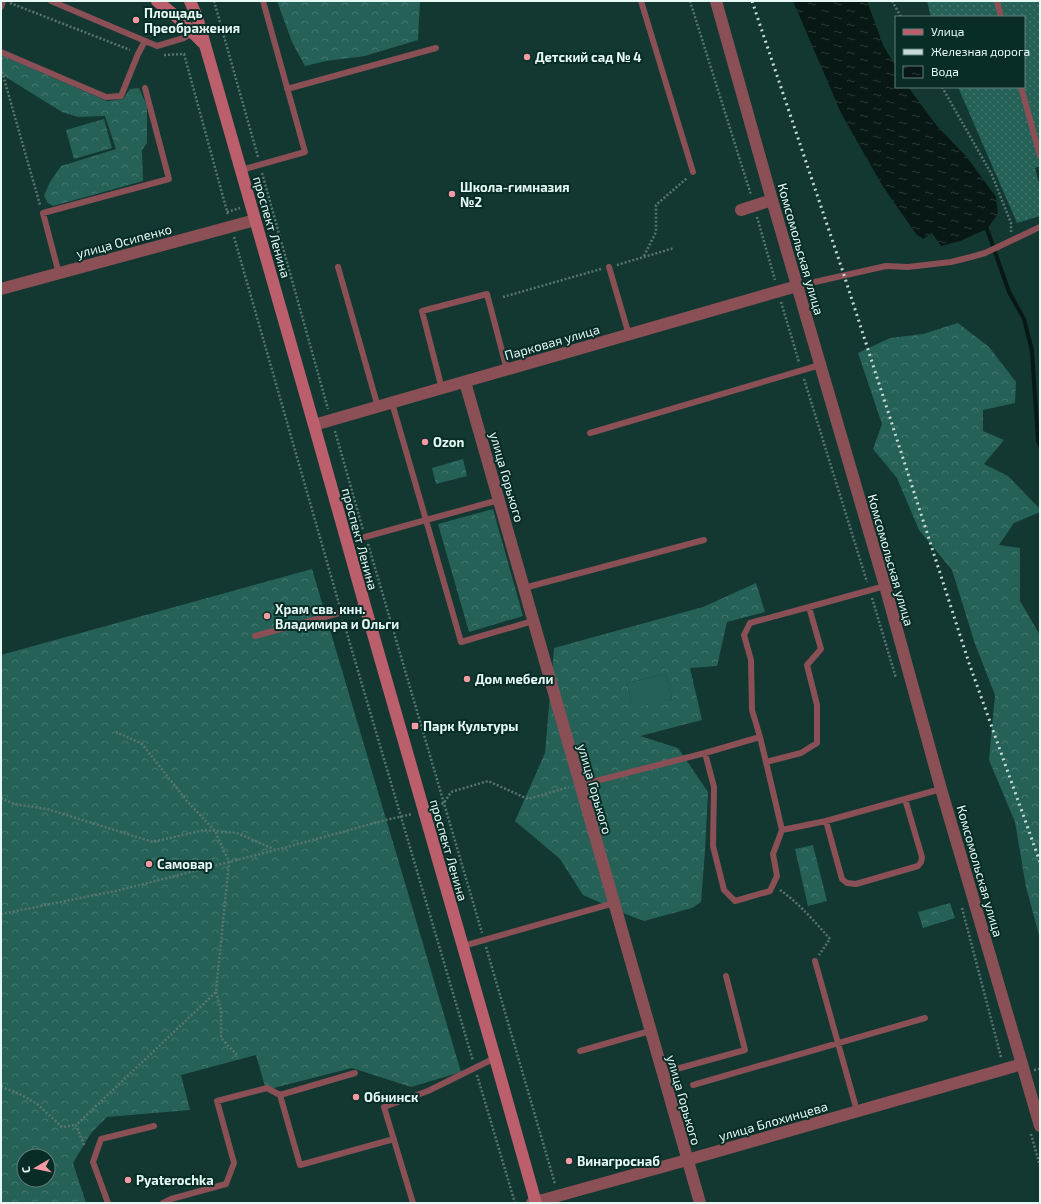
<svg xmlns="http://www.w3.org/2000/svg" width="1041" height="1204" font-family="'Exo 2',sans-serif">
<style>
.grass{fill:#266158}
.forest{fill:url(#forest-crowns);fill-rule:evenodd}
.garden{fill:url(#garden-dots)}
.water{fill:url(#water-ripples)}
.lines{fill:none;stroke-linecap:round;stroke-linejoin:round}
.stream{stroke:#081815;stroke-width:4}
.path{stroke:#577670;stroke-width:2.5;stroke-dasharray:2 2;stroke-linecap:butt}
.service{stroke:#8a5056;stroke-width:6}
.minor{stroke:#8a5056;stroke-width:12}
.tertiary{stroke:#8a5056;stroke-width:12}
.secondary{stroke:#ba5f6b;stroke-width:12}
.rail{stroke:#c6dbd7;stroke-width:3;stroke-dasharray:2 4;stroke-linecap:butt}
.poi-dot{fill:#f49aa3;stroke:#082d27;stroke-width:1.5}
.labels{text-anchor:middle;stroke-width:4;stroke-linejoin:round;paint-order:stroke}
.poi-label{font-size:13px;font-weight:bold;fill:#e5f8f4;stroke:#082d27;text-anchor:start}
.street-label{font-size:13px;fill:#e5f8f4;stroke:#082d27}
</style>
<defs>
<pattern id="forest-crowns" width="20" height="18" patternUnits="userSpaceOnUse"><rect width="20" height="18" fill="#266158"/><path d="M2 6a3 3 0 1 1 6 0M12 15a3 3 0 1 1 6 0" fill="none" stroke="#457871"/></pattern>
<pattern id="garden-dots" width="8" height="8" patternUnits="userSpaceOnUse"><rect width="8" height="8" fill="#266158"/><path d="M2 2h.1M6 6h.1" fill="none" stroke="#457871" stroke-width="1.8" stroke-linecap="round"/></pattern>
<pattern id="water-ripples" width="26" height="14" patternUnits="userSpaceOnUse"><rect width="26" height="14" fill="#081815"/><path d="M2 4q2-2 4 0t4 0M15 11q2-2 4 0t4 0" fill="none" stroke="#2c3a38"/></pattern>
</defs>
<rect width="100%" height="100%" fill="#133731"/>
<path class="grass" d="M666,674l6,25 -39,10 -6,-26z"/>
<path class="forest" d="M277,1h143l-2,39 -53,16 -39,5 -21,5 -13,-24z
M1,55l106,46 16,-2 7,-10 9,-1 8,18v37l-5,7 1,31 -90,25 -5,-3 -4,-7 6,-14 11,-16 55,-17 -11,-33 -27,1 -16,-5 -61,-38z
M104,119l8,29 -38,11 -8,-29z
M958,323l31,24 27,35 -1,21 -32,7v21l21,9 -20,24 24,12 32,33v3l-26,11 -15,22 21,3v53l20,34v304l-14,-52 -11,-65 -26,-62 6,-65 -20,-51 -23,-74 -33,-40 -22,-52 -24,-29 9,-25 -24,-71 32,-15 33,-4z
M463,459l4,17 -31,8 -4,-16z
M493,509l30,107 -54,16 -31,-108z
M312,569l149,503 -50,15 -59,-19 -86,22 -10,-35 -75,20 9,35 -83,7 -16,16 -18,30 13,40h-85v-548zM24,1156h24v24h-24z
M756,583l9,29 -38,10 -10,44 -27,2 12,52 -62,16 38,12 30,44 -3,59 -4,51 -9,6 -48,13 -16,-6 -45,-20 -23,-36 -45,-38 30,-68 9,-105 149,-41zM666,674l6,25 -39,9 -6,-25z
M813,845l14,56 -19,5 -13,-57z
M950,903l5,15 -32,10 -5,-16z"/>
<path class="garden" d="M927,1h113v165l-5,2 5,20v28l-23,7 -59,-136h66v-70h-93z"/>
<path class="water" d="M793,1h74l16,44 13,22v20h12l29,39 29,30 30,41 2,17 -11,15 -27,12 -19,5 -9,-13 -9,6 -7,-5 -34,-49 -41,-72z"/>
<g class="lines">
<path class="stream" d="M984,226l3,3 22,63 15,27 8,32 6,90 2,5"/>
<path class="path" d="M214,1l44,156
M690,1l61,194
M892,1l9,16
M10,3l120,47
M164,55l20,-1 44,161
M1,68l39,137
M942,87l50,88 19,48v9
M262,173l66,236
M227,212l13,-4
M757,217l18,63
M234,237l105,367
M644,256l12,-24v-27l31,-27
M617,265l57,-17
M503,297l98,-28
M781,302l18,60
M804,379l63,203
M335,431l28,99
M368,544l114,389
M872,598l24,80
M343,620l130,441
M1,798l13,6 33,5 106,33 51,-12 33,3 39,17
M434,807l10,-4 7,-11 37,-11 40,18 41,-12
M780,890c19,13 35,32 50,49l-11,16
M962,908l39,149
M1,914l119,-24 156,-40 110,-30 26,-6
M486,947l69,237
M216,992l5,18v28l16,17
M1034,1070l6,-1
M477,1075l38,128
M1,1087l17,6 19,11 25,23 14,-2
M1031,1134l9,32
M84,1145l-8,-20 140,-133 13,-130 -14,-31 -28,-30 -45,-57 -28,-13"/>
<path class="service" d="M51,1l106,45 27,-8 9,-5
M641,1l52,171
M997,1l4,16
M1,7l2,-6
M1,52l105,45 15,-1 17,-42 7,-13
M1021,87l19,69
M287,89l149,-41
M241,170l64,-18 -42,-151
M338,267l40,140
M609,267l20,68
M59,274l-16,-61 126,-34 -24,-91
M797,286l89,-20 22,1 43,-5 20,-5 14,-4 55,-26
M442,389l-20,-78 65,-17 20,76
M392,403l34,117 73,-20
M590,433l230,-68
M365,537l61,-17 35,122 72,-21
M524,588l180,-48
M809,607l-59,16 -6,12 7,25 1,50 8,27 -55,16 9,34 -1,59 11,44 11,11 35,-10 7,-15 -4,-22 9,-24 -16,-68 35,-9 16,-10v-38l-10,-40 14,-16 -12,-42 76,-21
M255,636l110,-30
M760,737l6,25
M580,785l125,-32
M826,821l16,58 5,4 9,1 62,-18 3,-4 1,-5 -17,-58
M782,830l44,-9 115,-32
M463,946l151,-43
M815,961l42,150
M580,1051l70,-20
M355,1073l-75,22 20,70 94,-26
M662,1073l83,-23 -19,-74
M693,1085l232,-67
M108,1203l-15,-41 8,-23 53,-13
M163,1203l8,-4 55,-15 8,-21 -17,-62 50,-13 13,7
M413,1203l-29,-96 44,-16 67,-33"/>
<path class="minor" d="M741,210l31,-10
M1,289l254,-69
M465,382l235,821
M314,425l483,-139
M1022,1064l18,62"/>
<path class="tertiary" d="M532,1203l155,-43 335,-96 -81,-275 -56,-203 -113,-386 -56,-199"/>
<path class="secondary" d="M157,1l21,17 25,25
M190,1l7,16 117,408 51,181 130,452 41,145"/>
<path class="rail" d="M752,1l92,274 125,388 71,199"/>
</g>
<g class="poi-dot">
<circle cx="136" cy="20" r="4"/>
<circle cx="527" cy="57" r="4"/>
<circle cx="452" cy="194" r="4"/>
<circle cx="425" cy="442" r="4"/>
<circle cx="267" cy="616" r="4"/>
<circle cx="467" cy="679" r="4"/>
<rect x="411" y="722" width="8" height="8" rx="2"/>
<circle cx="149" cy="864" r="4"/>
<circle cx="356" cy="1097" r="4"/>
<circle cx="569" cy="1161" r="4"/>
<circle cx="128" cy="1180" r="4"/>
</g>
<g class="labels">
<g class="poi-label">
<text x="144" y="18">Площадь<tspan x="144" dy="15">Преображения</tspan></text>
<text x="535" y="62">Детский сад № 4</text>
<text x="460" y="192">Школа-гимназия<tspan x="460" dy="15">№2</tspan></text>
<text x="433" y="447">Ozon</text>
<text x="275" y="614">Храм свв. кнн.<tspan x="275" dy="15">Владимира и Ольги</tspan></text>
<text x="475" y="684">Дом мебели</text>
<text x="423" y="731">Парк Культуры</text>
<text x="157" y="869">Самовар</text>
<text x="364" y="1102">Обнинск</text>
<text x="577" y="1166">Винагроснаб</text>
<text x="136" y="1185">Pyaterochka</text>
</g>
<g class="street-label">
<text transform="translate(272 227) rotate(74)" y="5">проспект Ленина</text>
<text transform="translate(124 241) rotate(-15)" y="5">улица Осипенко</text>
<text transform="translate(801 249) rotate(74)" y="5">Комсомольская улица</text>
<text transform="translate(552 342) rotate(-16)" y="5">Парковая улица</text>
<text transform="translate(507 477) rotate(74)" y="5">улица Горького</text>
<text transform="translate(360 539) rotate(75)" y="5">проспект Ленина</text>
<text transform="translate(891 560) rotate(74)" y="5">Комсомольская улица</text>
<text transform="translate(595 789) rotate(74)" y="5">улица Горького</text>
<text transform="translate(449 850) rotate(74)" y="5">проспект Ленина</text>
<text transform="translate(980 871) rotate(74)" y="5">Комсомольская улица</text>
<text transform="translate(684 1100) rotate(74)" y="5">улица Горького</text>
<text transform="translate(773 1121) rotate(-16)" y="5">улица Блохинцева</text>
</g>
</g>
<rect width="1041" height="1204" fill="none" stroke="#e5f8f4" stroke-width="4"/>
<rect x="895" y="16" width="130" height="72" fill="#082d27" stroke="#607e79"/>
<rect x="903" y="29" width="20" height="6" fill="#ba5f6b" stroke="#607e79"/>
<text x="931" y="36" font-size="12" fill="#e5f8f4">Улица</text>
<rect x="903" y="49" width="20" height="6" fill="#c6dbd7" stroke="#607e79"/>
<text x="931" y="56" font-size="12" fill="#e5f8f4">Железная дорога</text>
<rect x="903" y="66" width="20" height="12" fill="url(#water-ripples)" stroke="#607e79"/>
<text x="931" y="76" font-size="12" fill="#e5f8f4">Вода</text>
<g transform="translate(36 1168) rotate(261)"><circle r="19" fill="#082d27" stroke="#607e79"/>
<path d="M0-3L7 15L0 10L-7 15Z" fill="#f49aa3"/>
<text y="-6" font-size="11" font-weight="bold" text-anchor="middle" fill="#e5f8f4">С</text>
</g>
</svg>
